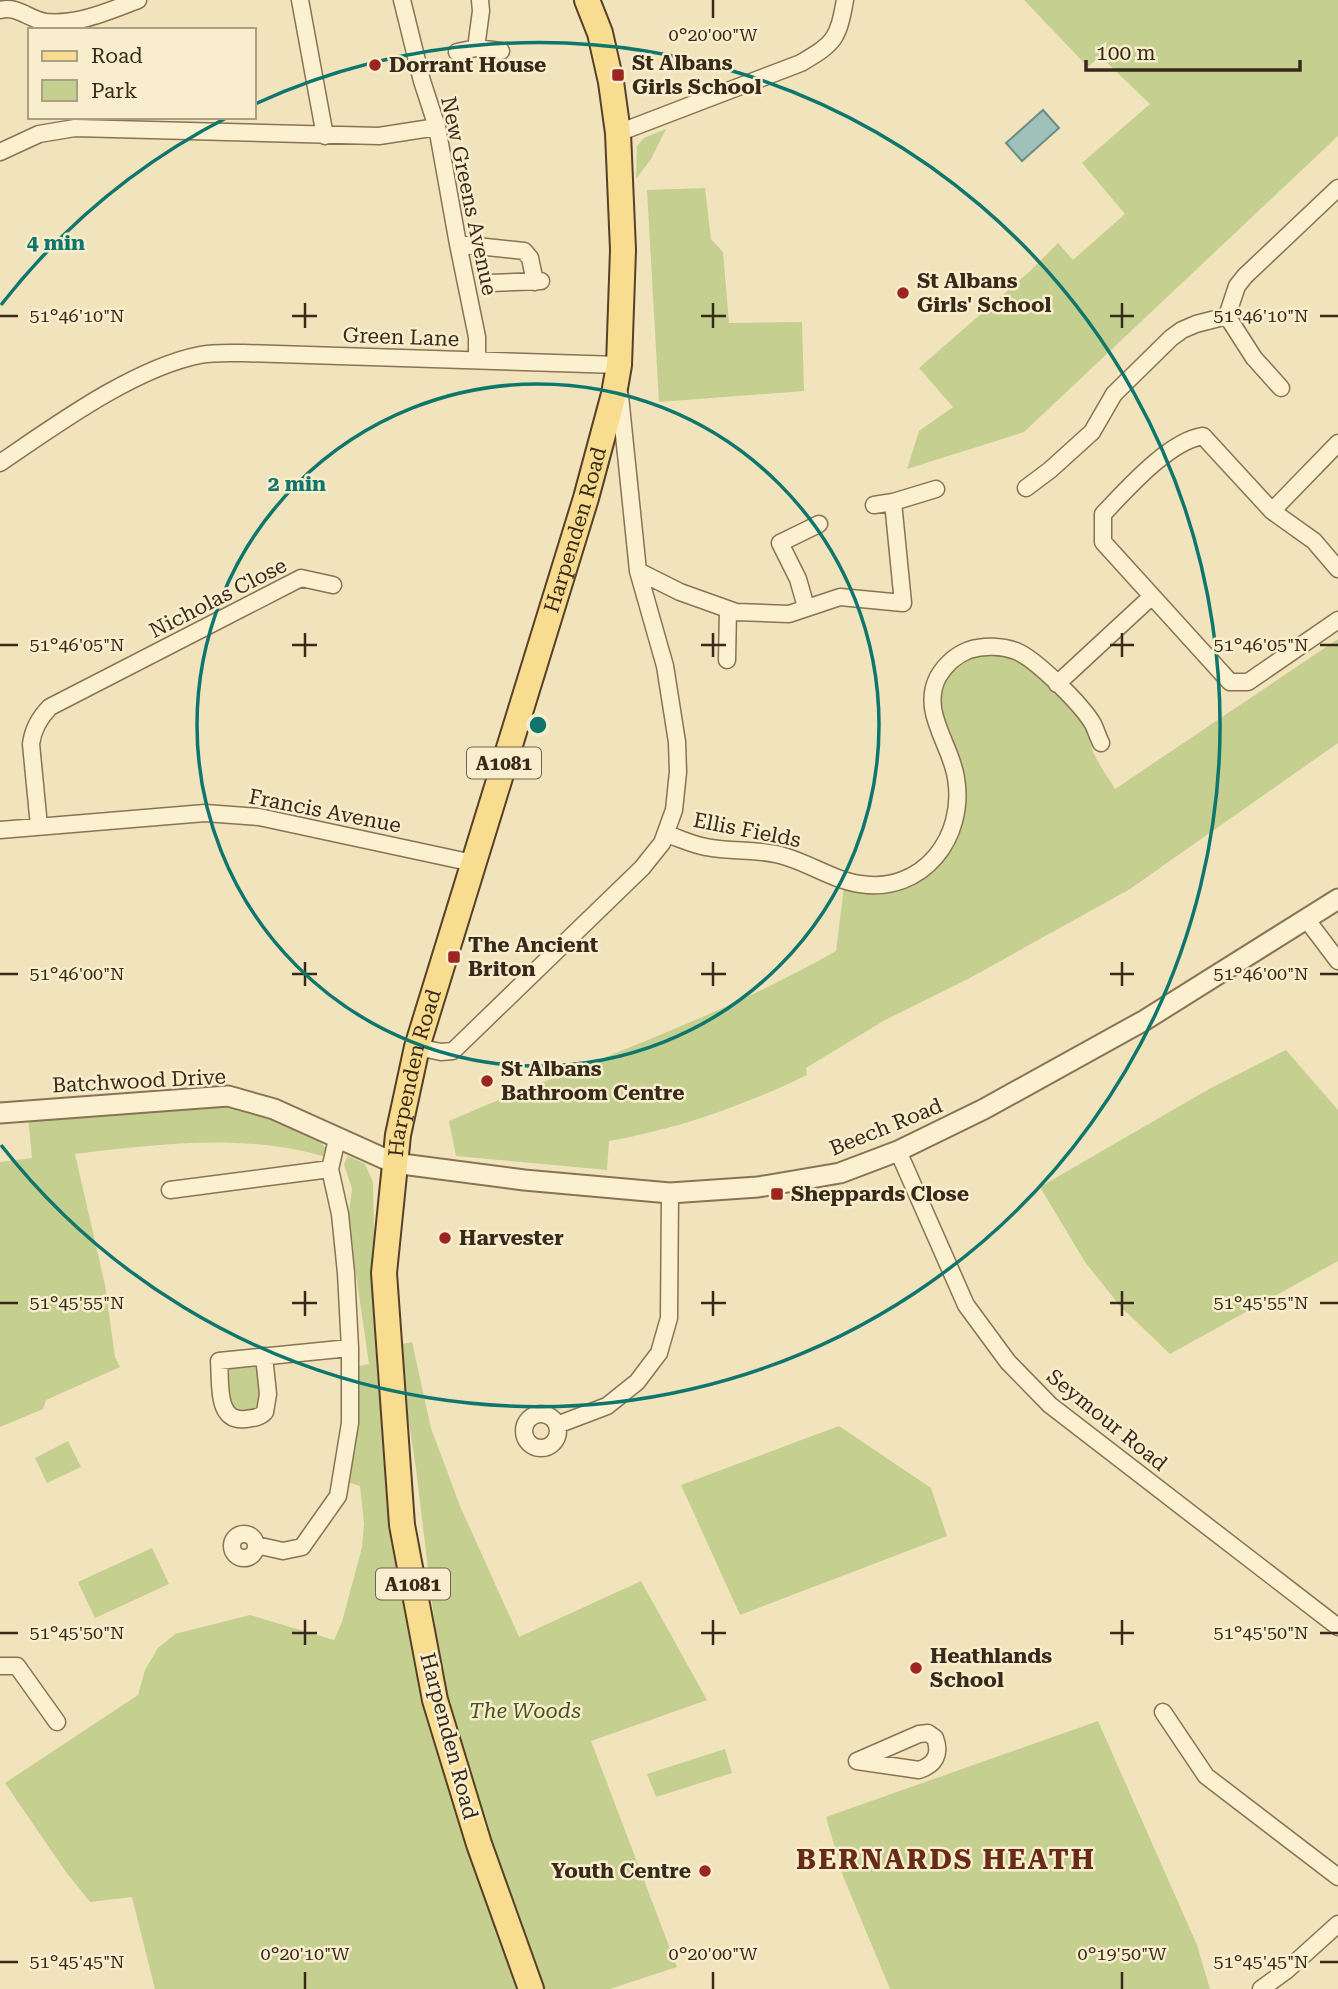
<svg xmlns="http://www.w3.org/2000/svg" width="1338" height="1989" font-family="'Roboto Serif',serif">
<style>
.green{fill:#c5cf8f}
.water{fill:#a0c1b9;stroke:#678f87;stroke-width:2}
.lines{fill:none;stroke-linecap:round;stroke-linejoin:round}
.minor-casing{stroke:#897354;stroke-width:19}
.tertiary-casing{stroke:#897354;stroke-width:23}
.primary-casing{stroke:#564029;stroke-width:28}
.minor{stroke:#fbf0cf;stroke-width:16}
.tertiary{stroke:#fbf0cf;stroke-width:19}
.primary{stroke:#f8dd90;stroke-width:24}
.ticks{fill:none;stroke:#372a1a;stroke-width:2.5}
.ring{fill:none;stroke:#0f766e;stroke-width:3.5}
.poi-dot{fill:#9d2520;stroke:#f8edcc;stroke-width:2.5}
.labels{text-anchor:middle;stroke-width:5;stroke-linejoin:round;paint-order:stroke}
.shield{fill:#f8edcc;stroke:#71644f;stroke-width:2}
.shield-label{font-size:19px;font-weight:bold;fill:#372a1a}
.poi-label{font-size:21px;font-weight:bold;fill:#372a1a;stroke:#f8edcc;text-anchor:start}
.street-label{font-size:21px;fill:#372a1a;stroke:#f8edcc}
.park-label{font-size:21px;font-style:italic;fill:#45551f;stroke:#f8edcc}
.district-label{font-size:28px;font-weight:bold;letter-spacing:2px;fill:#672b17;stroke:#f8edcc}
.ticks-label{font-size:18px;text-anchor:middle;fill:#372a1a;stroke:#f8edcc;stroke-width:5;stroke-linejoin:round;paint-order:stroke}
.centre{fill:#0f766e;stroke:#f8edcc;stroke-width:3.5}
.ring-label{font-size:21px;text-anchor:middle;font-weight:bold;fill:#0f766e;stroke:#f8edcc;stroke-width:5;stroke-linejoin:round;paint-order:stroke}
</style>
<rect width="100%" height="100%" fill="#f1e4bc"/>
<path class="green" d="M1024,0h314v136l-314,296 -117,37 12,-38 34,-24 -34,-39 110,-96 29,-29 15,17 52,-46 -43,-51 68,-59 -50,-48 -12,11z
M666,129l-15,30 -15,20 1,-33 7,-8z
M705,188l6,51 12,13 6,71 73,-1 2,69 -145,11 -12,-212z
M1338,639v104l-208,146 -162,90 -83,41 -79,48 1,7c-62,30 -130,54 -198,66l-2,29 -151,-14 -7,-35c129,-56 264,-100 387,-170l8,-64c77,20 132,-39 119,-116 -5,-27 -26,-46 -24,-75 2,-18 16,-32 32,-39 36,-16 64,14 86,37 10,11 20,20 27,33 5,7 6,16 9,25 6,13 15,25 22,37z
M1286,1050l52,60v151l-168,93 -50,-48 -35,-44 -45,-75 169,-98z
M234,1105c25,8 80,23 94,46l-2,6c-82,-24 -167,-13 -251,-3l30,131 10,72 5,10 -74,33 -3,9 -43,18v-265l32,-4 -4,-41z
M348,1156l17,8 8,18 2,104 23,242 125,461h-368l-23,-92 -42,5 -24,-30 -61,-89 133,-88 7,-25 13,-22 17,-14 75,-19 84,25 8,-18 20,-75 2,-23 -4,-38 -16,-5 9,-114 16,-3 -21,-145 4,-30 -8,-25z
M412,1342l19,86 29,78 59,131 122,-56 66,119 -116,41 86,226 -67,22h-71l-86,-259 -13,-62 -24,-199 -19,-124z
M229,1365h29l5,29 -4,15 -19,5 -10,-7 -4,-38z
M839,1426l92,62 16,48 -207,79 -59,-130z
M68,1441l13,26 -34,16 -12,-25z
M152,1548l17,36 -74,34 -17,-36z
M1098,1721l99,224 13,44h-320l-47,-113 -17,-59z
M725,1749l7,24 -76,24 -9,-23z"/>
<path class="water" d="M1043,110l16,18 -37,33 -16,-18z"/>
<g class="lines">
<g class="minor-casing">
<path id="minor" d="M300,0l25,136
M402,0l20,81 15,46 21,117 19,93v23
M0,10c18,-5 29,10 46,12 32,3 63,-11 92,-22
M476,48l25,3
M457,52l19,-4 5,-37 -1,-11
M618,133l183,-70c34,-20 37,-24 44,-63
M0,152l39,-18 36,-6 304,8 58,-9
M458,244l66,7 6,7 5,24
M490,283l51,-2
M1227,316l10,-30 8,-10 93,-88
M1227,316l27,42 27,30
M0,463c56,-38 134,-95 200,-108 15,-3 29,-2 44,-2l375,12
M1026,488l24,-18 42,-38 22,-38 57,-56 11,-8 14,-6 31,-8
M874,505l19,-3
M1272,511l66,-68
M1338,569l-24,-28 -42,-30 -69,-75c-34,5 -76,53 -100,78v28l127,140h18l90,-62
M638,571l42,21 56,20 53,2 51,-17 63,6 -10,-101 43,-13
M806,607l-8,-28 -18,-36 39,-19
M727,660l1,-51
M1057,684l94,-87
M39,826l-8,-82c2,-15 8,-26 19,-37l251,-129 32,7
M0,830l205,-17 54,4 214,46
M666,834c13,4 27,11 40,13 25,5 50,2 74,8 28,7 52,25 80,29 63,10 106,-47 96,-106 -5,-34 -36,-66 -18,-101 7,-12 18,-22 31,-27 15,-5 33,-4 47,1 20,8 66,54 77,73 3,6 5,13 8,19
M1307,920l31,41
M417,1047l24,5 12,-1 189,-183 20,-25 12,-33 4,-38 -1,-30 -12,-76 -27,-95 -18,-175
M898,1151l68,154 42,57 42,43 288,222
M170,1190l160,-21
M264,1356l4,38 -3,18c-6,6 -12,6 -20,7 -30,3 -24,-38 -26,-58l131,-13
M524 1431a17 17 0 1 1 34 0a17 17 0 1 1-34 0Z
M557,1425l50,-19 30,-24 22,-29 10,-35 1,-125
M232 1546a12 12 0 1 1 24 0a12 12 0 1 1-24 0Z
M256,1545l27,6 19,-4 36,-51 12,-73v-75l-4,-75 -6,-59 -10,-45 7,-30
M0,1666h17l40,56
M1163,1712l43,64 132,101
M928,1733l7,5c6,16 0,27 -16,32l-62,-9 62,-27z
M1261,1989l26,-19 51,-46"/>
</g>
<g class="tertiary-casing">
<path id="tertiary" d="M0,1113l228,-17 46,13 120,54 130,17 146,13 88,-6 82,-14 58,-22 86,-42 161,-89 193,-121"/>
</g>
<g class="primary-casing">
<g id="primary">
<path id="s1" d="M531,1989l-52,-145 -44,-144 -33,-175 -18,-252 14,-138 19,-88 169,-549 28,-104 5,-29 4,-115 -5,-117 -7,-51 -11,-49 -13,-33"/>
</g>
</g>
<use href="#minor" class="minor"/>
<use href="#tertiary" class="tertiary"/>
<use href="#primary" class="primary"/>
</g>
<path class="ticks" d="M713,0v18M305,303v25M713,303v25M1122,303v25M0,316h18M292,316h25M701,316h25M1110,316h24M1320,316h18M305,633v24M713,633v24M1122,633v24M0,645h18M292,645h25M701,645h25M1110,645h24M1320,645h18M305,962v24M713,962v24M1122,962v24M0,974h18M292,974h25M701,974h25M1110,974h24M1320,974h18M305,1291v25M713,1291v25M1122,1291v25M0,1303h18M292,1303h25M701,1303h25M1110,1303h24M1320,1303h18M305,1620v25M713,1620v25M1122,1620v25M0,1633h18M292,1633h25M701,1633h25M1110,1633h24M1320,1633h18M0,1962h18M1320,1962h18M305,1972v17M713,1972v17M1122,1972v17"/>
<g class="ring">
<circle cx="538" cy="725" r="341"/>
<path d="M1 305A682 682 0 0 1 228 117M255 104A682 682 0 1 1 1 1145"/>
</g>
<g class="poi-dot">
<circle cx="375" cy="65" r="7"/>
<rect x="611" y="68" width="14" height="14" rx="3.5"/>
<circle cx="903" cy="293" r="7"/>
<rect x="447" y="950" width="14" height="14" rx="3.5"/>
<circle cx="487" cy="1081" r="7"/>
<rect x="770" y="1187" width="14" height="14" rx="3.5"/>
<circle cx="445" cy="1238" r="7"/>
<circle cx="916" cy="1668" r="7"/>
<circle cx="705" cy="1871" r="7"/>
</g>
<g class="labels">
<g class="shield">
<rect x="467" y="747.5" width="74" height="31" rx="5"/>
<rect x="376" y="1568.5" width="74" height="31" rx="5"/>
</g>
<g class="shield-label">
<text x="504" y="770">A1081</text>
<text x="413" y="1591">A1081</text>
</g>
<g class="poi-label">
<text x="632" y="70">St Albans<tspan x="632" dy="24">Girls School</tspan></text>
<text x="389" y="72">Dorrant House</text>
<text x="917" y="288">St Albans<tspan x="917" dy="24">Girls' School</tspan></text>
<text x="468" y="952">The Ancient<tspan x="468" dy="24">Briton</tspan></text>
<text x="501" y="1076">St Albans<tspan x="501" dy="24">Bathroom Centre</tspan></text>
<text x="791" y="1201">Sheppards Close</text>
<text x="459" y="1245">Harvester</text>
<text x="930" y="1663">Heathlands<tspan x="930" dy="24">School</tspan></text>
<text x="691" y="1878" text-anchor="end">Youth Centre</text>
</g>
<g class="street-label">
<text transform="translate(469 196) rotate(78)" y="7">New Greens Avenue</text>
<text transform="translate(401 337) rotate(2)" y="7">Green Lane</text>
<text dy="7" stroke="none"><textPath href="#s1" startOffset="1505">Harpenden Road</textPath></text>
<text transform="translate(218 598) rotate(-27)" y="7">Nicholas Close</text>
<text transform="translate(325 811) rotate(11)" y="7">Francis Avenue</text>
<text transform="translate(747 830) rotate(11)" y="7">Ellis Fields</text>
<text dy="7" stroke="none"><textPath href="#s1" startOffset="938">Harpenden Road</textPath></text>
<text transform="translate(139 1081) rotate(-3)" y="7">Batchwood Drive</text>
<text transform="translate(886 1127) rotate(-22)" y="7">Beech Road</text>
<text transform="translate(1107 1420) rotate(39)" y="7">Seymour Road</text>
<text transform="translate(449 1736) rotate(75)" y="7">Harpenden Road</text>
</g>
<g class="park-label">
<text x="525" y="1718">The Woods</text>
</g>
<g class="district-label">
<text x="946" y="1869">BERNARDS HEATH</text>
</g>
</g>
<g class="ticks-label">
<text x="713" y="41">0°20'00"W</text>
<text x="77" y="322">51°46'10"N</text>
<text x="1261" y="322">51°46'10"N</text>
<text x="77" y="651">51°46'05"N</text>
<text x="1261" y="651">51°46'05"N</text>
<text x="77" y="980">51°46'00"N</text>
<text x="1261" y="980">51°46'00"N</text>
<text x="77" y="1309">51°45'55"N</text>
<text x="1261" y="1309">51°45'55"N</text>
<text x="77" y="1639">51°45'50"N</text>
<text x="1261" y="1639">51°45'50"N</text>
<text x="305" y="1960">0°20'10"W</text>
<text x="713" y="1960">0°20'00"W</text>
<text x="1122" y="1960">0°19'50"W</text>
<text x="77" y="1968">51°45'45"N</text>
<text x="1261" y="1968">51°45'45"N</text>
</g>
<circle cx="538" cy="725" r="10" class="centre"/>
<g class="ring-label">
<text x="56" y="250">4 min</text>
<text x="297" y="491">2 min</text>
</g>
<rect x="28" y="28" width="228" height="91" fill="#f8edcc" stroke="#ab9f85" stroke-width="2"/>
<rect x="42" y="51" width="35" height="10" fill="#f8dd90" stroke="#ab9f85" stroke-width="2"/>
<text x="91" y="63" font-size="21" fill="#372a1a">Road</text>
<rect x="42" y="80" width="35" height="21" fill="#c5cf8f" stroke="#ab9f85" stroke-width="2"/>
<text x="91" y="98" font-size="21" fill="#372a1a">Park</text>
<path d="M1086 60v10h214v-10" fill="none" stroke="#372a1a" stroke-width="3.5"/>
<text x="1096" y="60" font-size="21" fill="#372a1a" stroke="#f8edcc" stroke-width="5" paint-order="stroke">100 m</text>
</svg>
